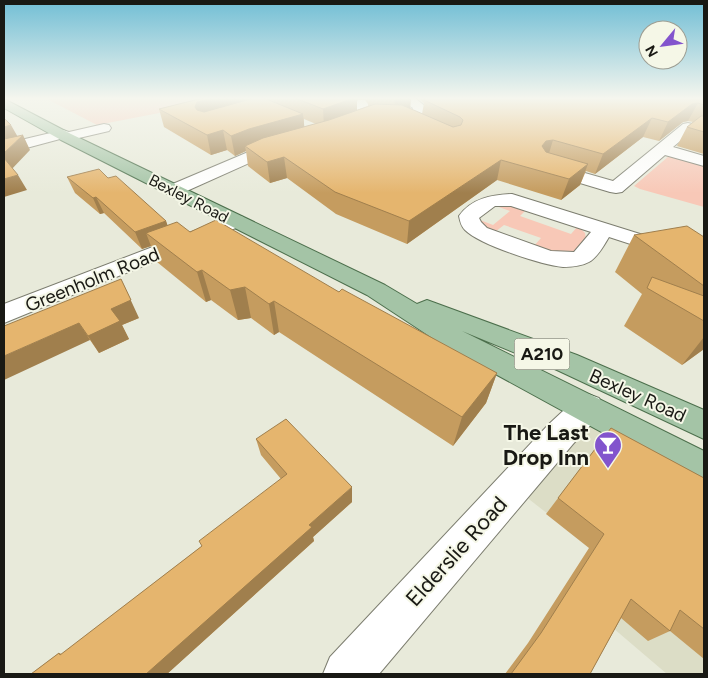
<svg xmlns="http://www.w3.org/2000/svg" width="708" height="678" font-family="Figtree,sans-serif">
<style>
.built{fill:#dcddc6}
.green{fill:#f8c8b7}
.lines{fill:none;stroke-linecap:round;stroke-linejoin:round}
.minor-casing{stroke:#7c7d6f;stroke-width:2}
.primary-casing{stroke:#4c6f4c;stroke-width:2}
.minor{fill:#fff;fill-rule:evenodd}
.primary{fill:#a4c4a6;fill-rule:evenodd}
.wall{fill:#c59c5f;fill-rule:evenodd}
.shaded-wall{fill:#a07f4d}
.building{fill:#e5b56e;stroke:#a07f4d}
.labels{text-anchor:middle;stroke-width:4;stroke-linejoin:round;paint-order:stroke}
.far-street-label{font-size:16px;fill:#191914;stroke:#f5f7e7}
.shield{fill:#f5f7e7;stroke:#5b5c53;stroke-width:1}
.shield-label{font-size:18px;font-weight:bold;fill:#191914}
.street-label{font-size:19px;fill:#191914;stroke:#f5f7e7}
.near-poi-label{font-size:22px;font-weight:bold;fill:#191914;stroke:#f5f7e7;text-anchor:end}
.near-street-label{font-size:22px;fill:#191914;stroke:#f5f7e7}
</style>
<rect width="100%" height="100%" fill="#e8eada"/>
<path class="built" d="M589,423l115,62v189h-37l-61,-52 -16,-75 -65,-51z"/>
<path class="green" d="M45,98h192l-140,27z
M669,156h6l29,9v42l-64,-18 -6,-3z
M504,204l23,5 -7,7 51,18 7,-8 7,7 1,6 -11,13 -9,2 -33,-7 8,-9 -37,-13 -9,7 -10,-3 -5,-9 13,5 17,-14 -14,-5z"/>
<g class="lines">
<g class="minor-casing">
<path id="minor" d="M364,98h19l-17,10c15,8 30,6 46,2l1,-2 -8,-5 -11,-2 -2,-3h23l11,9 -4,9c-24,6 -46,9 -68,-4l-1,-3 5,-9z
M688,123l16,4v8l-13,-3 -18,15 31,9v10l-39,-11 -43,37 -6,1 -6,-1 -70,-21 -2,-4 2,-4 6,-1 67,19 70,-57z
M104,124l5,1 2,3 -2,3 -43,10 -6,-2 -56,15v-10l59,-14 6,2z
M282,142l5,2 3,3 -3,3 -22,6 -85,38 -6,1 -6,-1 -3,-4 3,-4 85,-36z
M512,194l192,60v14l-95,-31c-5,8 -11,20 -20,25 -7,4 -18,5 -26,5 -21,-2 -83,-22 -98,-37 -4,-4 -5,-9 -6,-14 13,-18 33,-21 53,-22zM495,206h16l80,26 -17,20 -23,-1 -64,-23 -6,-6 -2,-4z
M236,215l7,2 3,4 -3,4 -239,98v-19z
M588,394l11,4 5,9 -5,9 -26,28 -194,230h-56l7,-17 219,-233 28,-26z"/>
</g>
<g class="primary-casing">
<path id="primary" d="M4,99l67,35 314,151 32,19 10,-4 150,55 127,55v29l-147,-69 -95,-39 242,120v34l-13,-4 -245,-134 -79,-52 -306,-155 -57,-32z"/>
</g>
<use href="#minor" class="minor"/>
<use href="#primary" class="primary"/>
</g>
<path class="wall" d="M203,98h208l-1,11 12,5 2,-11 -5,-4 -3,-1h288v56l-27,-8 10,-19 6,-5 -5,-1 -5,1 -24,19 -16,-4 -48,37 -9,-3 -6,14 -19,15 -64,-20 -90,64 -71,-30 -49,-36 -17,5 -22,-17 -2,-15 -11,5 -8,-6 -16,5 -47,-28 -5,-18zM357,100h8l3,4v2l-11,4zM304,119l12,5 -12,3z
M67,177l41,1 58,43 1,4 23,7 149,60 158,81 -11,30 -33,43 -174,-114 -5,3 -23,-17 -13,2 -27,-20 -5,2 -49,-40 -6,-16 -9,3 -38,-36 -4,1 -25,-21z
M634,235l70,2v112l-22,16 -58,-39 18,-32 -27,-22z
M139,318l-17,7 7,14 -30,14 -9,-13 -86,-14z
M611,428l93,50v181l-34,-28 -22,10 -27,-23 -31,56h-85l23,-31 61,-95 -43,-34z
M256,439l96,63 -39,35 1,4 -147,133h-136l28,-21 3,1 140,-108 79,-67 -20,-24z"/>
<path class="shaded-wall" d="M213,98h50l-62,22 -6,-13 2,-5z
M351,98h6v16l-33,13 -1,-18z
M395,98h16l-1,10 -16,3z
M698,103l-10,18 -5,1 -24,19 9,-19 24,-18z
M303,114l2,19 -60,13 1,5 -11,5 -4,-20 18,-7z
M652,118l-9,19 -48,37 8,-20z
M11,125l8,14 -15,4v-16z
M223,130l4,20 -16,5 -4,-20z
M23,135l7,15 -20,21 -6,-11v-7z
M553,140l-6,20 -5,-14 4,-5z
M284,157l3,21 -17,5 -3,-21z
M501,160l-4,20 -90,64 2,-23z
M588,164l-8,21 -19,15 8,-21z
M18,175l9,15 -23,7v-18z
M96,197l8,16 -4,1 -7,-16z
M166,221l6,17 -26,-5 5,13 -9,3 -7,-17z
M202,270l9,30 -5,2 -9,-30z
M121,279l18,39 -17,7 7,14 -30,14 -11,-17 23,-27z
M245,287l6,31 -13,2 -8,-30z
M274,301l5,31 -5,3 -5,-31z
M79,323l11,17 -86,40v-24z
M704,337v12l-22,16z
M497,373l-11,30 -33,43 9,-29z
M352,487v15l-39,35 1,4 -147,133h-21l163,-149z"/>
<path class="building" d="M203,98h10l-16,4 -2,5 2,3 7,2 50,-14h10l39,16 -54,15 -18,7 -8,-6 -16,5 -48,-26z
M295,98h59l-31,11z
M425,98h279v7l-6,-2 -6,1 -24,18 -16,-4 -49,36 -50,-14 -7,1 -4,5 4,6 42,12 -19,15 -68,-19 -92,61 -74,-29 -51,-35 -17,5 -22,-16 18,-8 66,-18 46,-16 27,1 51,22 8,-2 2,-5 -3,-3 -36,-17z
M701,116h3v16l-17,-5z
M4,118l7,7 -7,2z
M23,135l-19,18v-14z
M4,158l14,17 -14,4z
M99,169l9,9 8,-2 50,45 -31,11 -39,-35 -3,1 -26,-21z
M216,220l123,72 3,-3 155,84 -35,44 -188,-116 -5,3 -24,-17 -15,3 -28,-20 -5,2 -51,-39 31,-11 13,10z
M687,226l17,11v49l-70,-51z
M652,277l52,19v25l-57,-33z
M121,279l10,21 -20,9 9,12 -32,15 -9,-13 -75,33v-30z
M286,419l66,68 -43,38 3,2 -166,147h-115l28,-21 1,2 142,-109 -3,-5 88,-67 -31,-35z
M611,428l93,50v151l-24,-19 -10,21 -39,-32 -41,75h-79l30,-41 63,-99 -46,-36z"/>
<linearGradient id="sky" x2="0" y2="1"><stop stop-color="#71bed5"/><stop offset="0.51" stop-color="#f5f6ee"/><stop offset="1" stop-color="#f5f6ee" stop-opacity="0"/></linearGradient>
<rect width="708" height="193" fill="url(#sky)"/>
<defs>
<g id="bar-pin" transform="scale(1.4375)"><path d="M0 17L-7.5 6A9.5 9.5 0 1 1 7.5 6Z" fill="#8254cd" stroke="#f5f7e7"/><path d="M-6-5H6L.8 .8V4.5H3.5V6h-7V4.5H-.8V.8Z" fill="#fff"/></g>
</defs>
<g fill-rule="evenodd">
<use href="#bar-pin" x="608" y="445"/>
</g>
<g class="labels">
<g class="far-street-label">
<text transform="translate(189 198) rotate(27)" y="6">Bexley Road</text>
</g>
<rect class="shield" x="514.5" y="338.5" width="55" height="31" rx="4"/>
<g class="shield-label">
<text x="542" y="360">A210</text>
</g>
<g class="street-label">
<text transform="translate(92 279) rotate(-22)" y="7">Greenholm Road</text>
<text transform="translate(638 395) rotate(24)" y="7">Bexley Road</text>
</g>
<g class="near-poi-label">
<text x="589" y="440">The Last<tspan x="589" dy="25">Drop Inn</tspan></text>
</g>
<g class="near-street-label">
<text transform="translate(456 551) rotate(-48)" y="8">Elderslie Road</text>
</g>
</g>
<rect width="708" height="678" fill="none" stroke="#191914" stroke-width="10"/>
<g transform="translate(663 45) rotate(241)"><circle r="24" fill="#f5f7e7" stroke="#9d9e93"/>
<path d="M0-4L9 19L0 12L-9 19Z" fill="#8254cd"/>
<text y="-8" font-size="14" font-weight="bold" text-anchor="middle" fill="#191914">N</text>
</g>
</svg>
